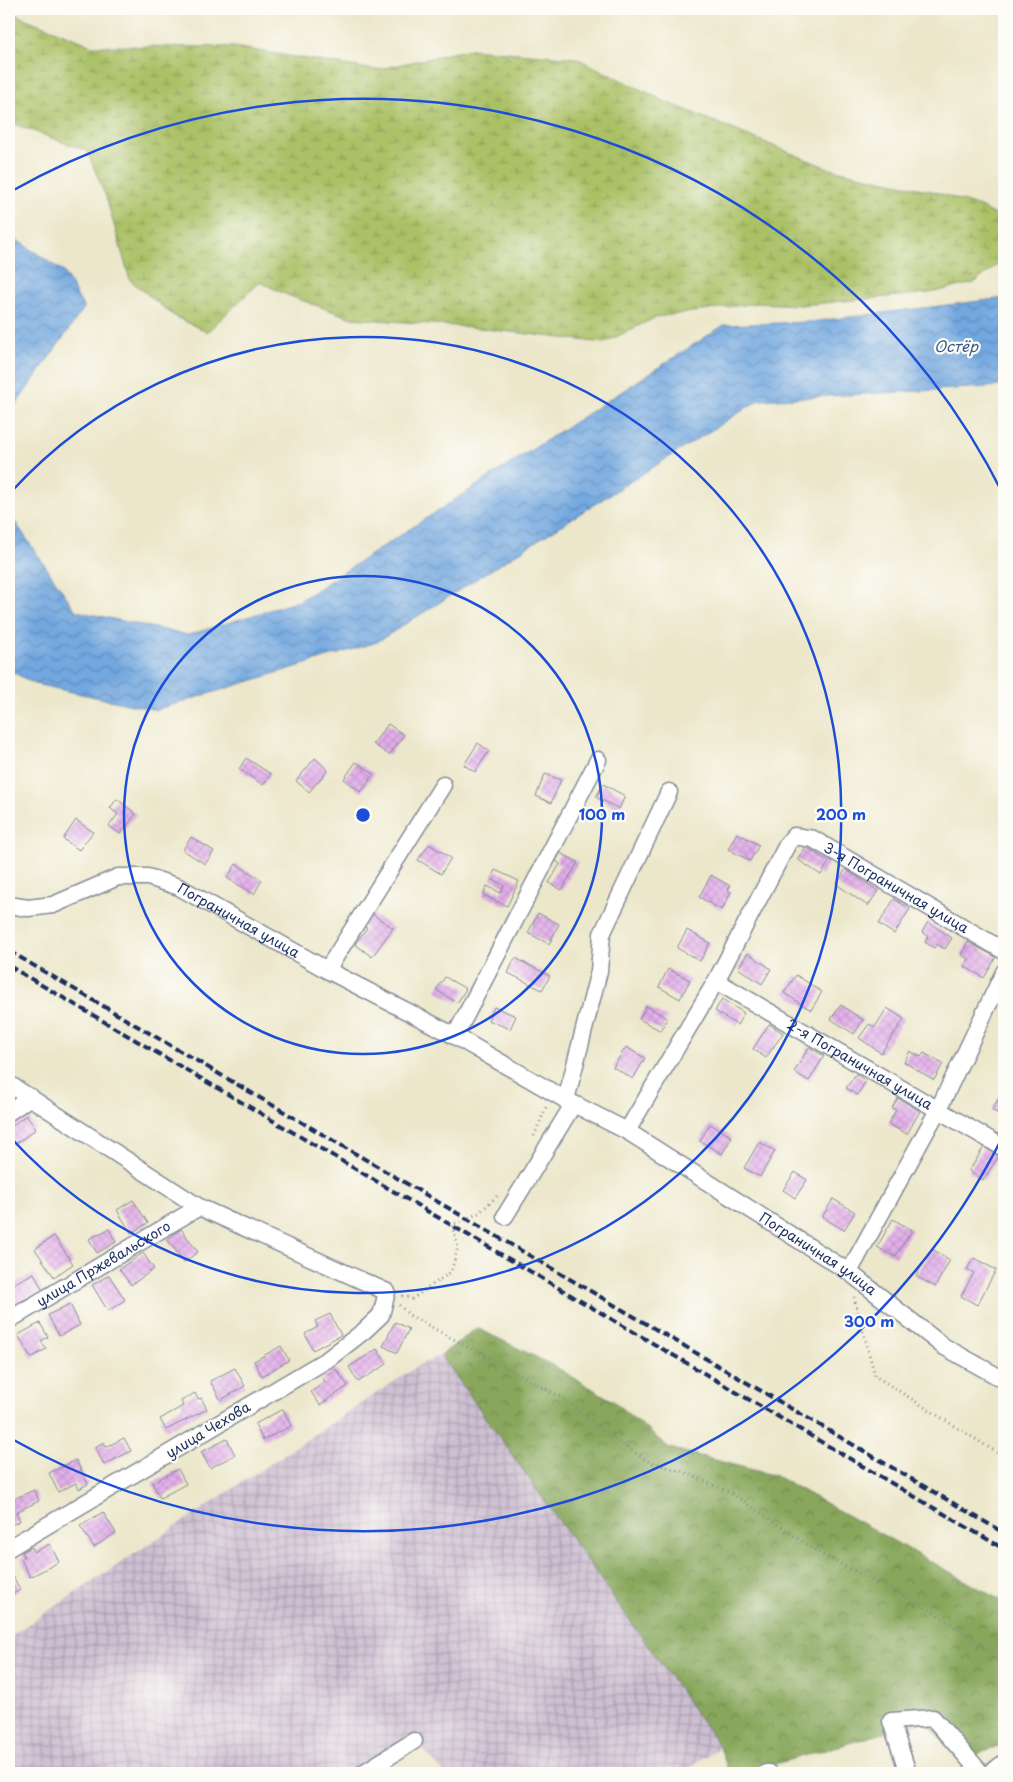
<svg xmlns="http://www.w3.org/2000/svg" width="1013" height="1782" font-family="'Playpen Sans',sans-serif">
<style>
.industrial{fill:url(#industrial-grid)}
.forest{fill:url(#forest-crowns);stroke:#526b5c}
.wetland{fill:url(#wetland-marsh);stroke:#637862}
.water{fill:url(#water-waves);stroke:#466b9e}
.building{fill:url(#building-cross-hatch)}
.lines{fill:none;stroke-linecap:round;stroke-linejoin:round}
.minor-casing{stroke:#848b94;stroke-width:19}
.path{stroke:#848b94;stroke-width:3;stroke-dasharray:1 4;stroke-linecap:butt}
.minor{stroke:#fff;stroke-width:16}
.rail{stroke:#1b2f5e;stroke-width:4;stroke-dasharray:8 4;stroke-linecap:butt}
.ring{fill:none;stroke:#1d4ed8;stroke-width:2.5}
.labels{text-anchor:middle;stroke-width:4.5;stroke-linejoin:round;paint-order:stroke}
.street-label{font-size:14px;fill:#1b2f5e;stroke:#fdfcf7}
.water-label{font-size:15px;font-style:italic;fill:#39598b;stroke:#fdfcf7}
.centre{fill:#1d4ed8;stroke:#fdfcf7;stroke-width:2.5}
.ring-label{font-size:15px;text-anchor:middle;font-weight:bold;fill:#1d4ed8;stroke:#fdfcf7;stroke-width:4.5;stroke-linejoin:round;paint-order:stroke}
</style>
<defs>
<pattern id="industrial-grid" width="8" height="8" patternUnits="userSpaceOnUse" patternTransform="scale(1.25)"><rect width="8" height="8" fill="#cebed1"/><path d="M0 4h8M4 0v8" fill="none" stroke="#a69bad"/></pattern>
<pattern id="forest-crowns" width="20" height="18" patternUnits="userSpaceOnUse" patternTransform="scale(1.25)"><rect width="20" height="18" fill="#88a75b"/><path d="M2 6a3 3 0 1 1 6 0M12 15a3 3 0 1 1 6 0" fill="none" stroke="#6e884e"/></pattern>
<pattern id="wetland-marsh" width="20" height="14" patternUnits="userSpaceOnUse" patternTransform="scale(1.25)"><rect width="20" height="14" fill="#abc166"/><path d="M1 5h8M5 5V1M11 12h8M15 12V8" fill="none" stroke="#8a9d57"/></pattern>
<pattern id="water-waves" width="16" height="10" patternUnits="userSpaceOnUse" patternTransform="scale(1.25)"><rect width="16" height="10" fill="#72a7df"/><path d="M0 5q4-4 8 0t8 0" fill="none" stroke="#5d88b8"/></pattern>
<pattern id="building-cross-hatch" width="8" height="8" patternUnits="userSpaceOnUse" patternTransform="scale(1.25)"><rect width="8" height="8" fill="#e2ade9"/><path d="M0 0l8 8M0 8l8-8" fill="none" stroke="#c195ca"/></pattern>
</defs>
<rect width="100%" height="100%" fill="#fdfcf7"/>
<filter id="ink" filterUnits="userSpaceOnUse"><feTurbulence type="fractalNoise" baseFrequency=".02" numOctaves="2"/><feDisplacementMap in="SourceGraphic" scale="10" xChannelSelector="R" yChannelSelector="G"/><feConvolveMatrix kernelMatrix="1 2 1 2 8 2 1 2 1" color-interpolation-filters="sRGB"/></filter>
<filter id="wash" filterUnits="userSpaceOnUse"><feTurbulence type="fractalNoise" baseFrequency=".0096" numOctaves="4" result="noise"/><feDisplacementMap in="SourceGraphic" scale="20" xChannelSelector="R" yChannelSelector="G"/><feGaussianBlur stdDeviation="1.12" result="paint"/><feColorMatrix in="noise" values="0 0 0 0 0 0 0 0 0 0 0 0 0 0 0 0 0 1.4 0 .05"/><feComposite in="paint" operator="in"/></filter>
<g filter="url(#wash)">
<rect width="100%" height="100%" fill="#ece7ca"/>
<path class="industrial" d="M441,1355l279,392 -39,26h-237l-24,-27 -6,-5 -50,32h-355v-136l407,-270z"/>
<path class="forest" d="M477,1328l77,38 59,35 56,47 107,28 228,126v143l-45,15 -33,-39 -183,52h-14l-9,-26 -279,-392z"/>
<path class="wetland" d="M9,12l84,34 140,1 143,23 94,-21 106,9 90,44 164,67 102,22 48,16 24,13v40l-30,23 -45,10 -128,12 -44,-2 -101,14 -52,26 -135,-16 -117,-9 -65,-23 -27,-13 -53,50 -33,-16 -44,-36 -24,-83 -19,-46 -78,-29z"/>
<path class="water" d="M9,235l54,36 21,37 -74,105 -1,24z
M1004,298v88l-245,14 -382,242 -221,68 -121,-26 -26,-14v-157l67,98 112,24 111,-34 425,-276 86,-3z"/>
<g id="blocks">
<path class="building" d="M388,724l16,11 -15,20 -16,-11z
M478,743l11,8 -14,21 -11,-7z
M246,758l25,16 -8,11 -24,-16z
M315,758l13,12 -19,22 -13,-11z
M356,762l18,12 -13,18 -17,-13z
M545,774l16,6 -10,23 -15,-7z
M603,784l22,12 -6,13 -23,-12z
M117,799l19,15 -16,20 -11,-8 9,-12 -8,-6z
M76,820l17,12 -14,18 -16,-11z
M737,833l22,12 -9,16 -22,-12z
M191,837l23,14 -9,13 -22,-14z
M429,844l22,14 -10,16 -23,-14z
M806,847l23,15 -8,13 -24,-16z
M560,853l18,9 -16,28 -13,-7 11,-19 -4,-3z
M236,864l26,16 -8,14 -27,-16z
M846,869l32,22 -10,15 -32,-22z
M495,870l24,11 -12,25 -24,-11 4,-9 14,7 3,-8 -13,-6z
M711,875l19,11 -2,4 3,2 -9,18 -23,-13z
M894,899l16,10 -16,25 -15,-10z
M371,913l22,15 -21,29 -17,-13 12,-16 -5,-3z
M538,913l21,11 -10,20 -21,-11z
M928,922l24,16 -7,11 -8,-5 -3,4 -9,-6 3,-6 -6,-4z
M687,930l23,13 -10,18 -23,-13z
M968,942l28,15 -12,21 -20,-12 5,-7 -8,-4z
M748,953l23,16 -9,15 -24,-16z
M515,958l35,18 -8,14 -34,-17z
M668,969l22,11 -10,19 -21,-12z
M796,975l26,17 -11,18 -27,-17z
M445,977l21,12 -9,14 -21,-13z
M722,999l22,14 -7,12 -22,-14z
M841,1005l22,15 -9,14 -23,-15z
M646,1006l21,12 -6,13 -22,-12z
M494,1007l22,9 -6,13 -22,-9z
M887,1008l17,11 -23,34 -22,-15 10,-14 6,3z
M769,1024l14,9 -17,25 -13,-9z
M626,1047l19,11 -12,21 -20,-12z
M809,1047l15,9 -15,25 -15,-9z
M910,1051l11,6 3,-4 19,11 -9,16 -30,-18z
M856,1074l10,7 -9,14 -11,-7z
M1004,1089v28l-12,-7z
M898,1098l22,13 -13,23 -19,-10 8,-14 -4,-2z
M26,1115l10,14 -21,15 -6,-8v-8z
M710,1124l22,13 -10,17 -22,-13z
M759,1142l16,9 -15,26 -16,-9z
M984,1147l15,9 -16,24 -14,-9z
M795,1172l12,8 -12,18 -12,-8z
M833,1199l22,13 -11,18 -22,-13z
M133,1200l15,23 -17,10 -14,-23z
M893,1219l19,11 -17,27 -18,-10z
M109,1229l7,13 -19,11 -8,-14z
M181,1229l17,23 -14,10 -17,-23z
M54,1236l19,28 -19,13 -19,-28z
M932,1249l18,11 -15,27 -19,-11z
M143,1253l11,16 -23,16 -12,-16z
M974,1258l22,12 -19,35 -16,-9 13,-23 -7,-4z
M34,1273l9,18 -32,15 -2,-20z
M109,1275l16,25 -17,11 -16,-26z
M70,1304l10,21 -21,11 -11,-21z
M330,1314l11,21 -28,15 -8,-16 13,-7 -3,-6z
M395,1322l14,7 -12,24 -14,-7z
M40,1323l8,14 -7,4 5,8 -15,9 -13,-23z
M281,1346l8,14 -27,16 -8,-15z
M377,1349l10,15 -29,18 -9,-15z
M9,1363l4,9 -4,2z
M235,1368l10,18 -24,14 -11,-19z
M336,1369l12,17 -28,19 -9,-13 14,-10 -2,-4z
M195,1393l3,6 3,-1 6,11 -41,21 -6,-11 23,-13 -2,-5z
M283,1409l8,17 -28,14 -8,-16z
M124,1438l7,13 -27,14 -9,-18 9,-5 2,5z
M227,1439l8,16 -25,13 -9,-16z
M76,1460l12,24 -9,5 -3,-6 -18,9 -9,-19z
M178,1469l8,15 -26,14 -8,-15z
M34,1490l5,11 -23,11 4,9 -9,4 -2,-24z
M103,1512l13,21 -22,14 -14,-21z
M50,1544l9,18 -29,15 -9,-18 3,-2 -2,-5 10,-5 2,5z
M9,1568l11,22 -11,6z"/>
</g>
</g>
<g filter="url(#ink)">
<use href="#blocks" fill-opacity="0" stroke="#848b94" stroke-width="1"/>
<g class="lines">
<g class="minor-casing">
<g id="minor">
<path id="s1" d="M9,905l19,3 25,-3 65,-28h30l31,10 148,83 128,66 111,64 61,31 222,141 94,74 61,34"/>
<path d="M327,970l116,-185"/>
<path id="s2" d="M716,981l288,167"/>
<path d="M455,1036l143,-276"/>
<path d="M9,1084l190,123 188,85 -6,23 -17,16 -36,28 -319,189"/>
<path d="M9,1112l22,-15"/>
<path id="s3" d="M627,1131l89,-150 72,-138 6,-7 19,3 191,112"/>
<path d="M505,1216l66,-108 -5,-8 33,-129 3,-37 67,-142"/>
<path d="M849,1272l90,-164 65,-136"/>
<path id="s4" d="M9,1320l190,-113"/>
<path d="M363,1773l51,-32"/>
<path d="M766,1773h3"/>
<path d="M908,1773l-17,-52 42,-3 48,55"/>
<path d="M990,1773l14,-10"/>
</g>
</g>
<path class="path" d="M534,1136l13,-31
M402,1296l10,3 39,-27 7,-25 -6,-22 27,-12 18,-17
M854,1297l21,79 129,81
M399,1305l10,10 157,85 42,35 41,27 35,10 47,21 90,61 110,56 73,50"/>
<use href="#minor" class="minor"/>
<path class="rail" d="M9,951l995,582
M9,966l995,583"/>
</g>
</g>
<g class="ring">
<circle cx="363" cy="815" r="239"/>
<path d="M11 492A478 478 0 1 1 11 1138"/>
<path d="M1004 1134A716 716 0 0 1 10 1438M10 192A716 716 0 0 1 1004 496"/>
</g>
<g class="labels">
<g class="street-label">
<text dy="5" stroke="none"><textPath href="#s3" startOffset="455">3-я Пограничная улица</textPath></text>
<text dy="5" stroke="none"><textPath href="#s1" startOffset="246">Пограничная улица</textPath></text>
<text dy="5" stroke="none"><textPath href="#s2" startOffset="166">2-я Пограничная улица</textPath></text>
<text dy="5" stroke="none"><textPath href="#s1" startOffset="915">Пограничная улица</textPath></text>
<text dy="5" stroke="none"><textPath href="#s4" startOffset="110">улица Пржевальского</textPath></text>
<text transform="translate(208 1430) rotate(-31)" y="5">улица Чехова</text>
</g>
<g class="water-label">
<text x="956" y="352">Остёр</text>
</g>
</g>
<circle cx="363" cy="815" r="8" class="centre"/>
<g class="ring-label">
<text x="602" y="820">100 m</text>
<text x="841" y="820">200 m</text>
<text x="869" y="1327">300 m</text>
</g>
<rect width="1013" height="1782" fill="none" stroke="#fdfcf7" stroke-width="30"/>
</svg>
